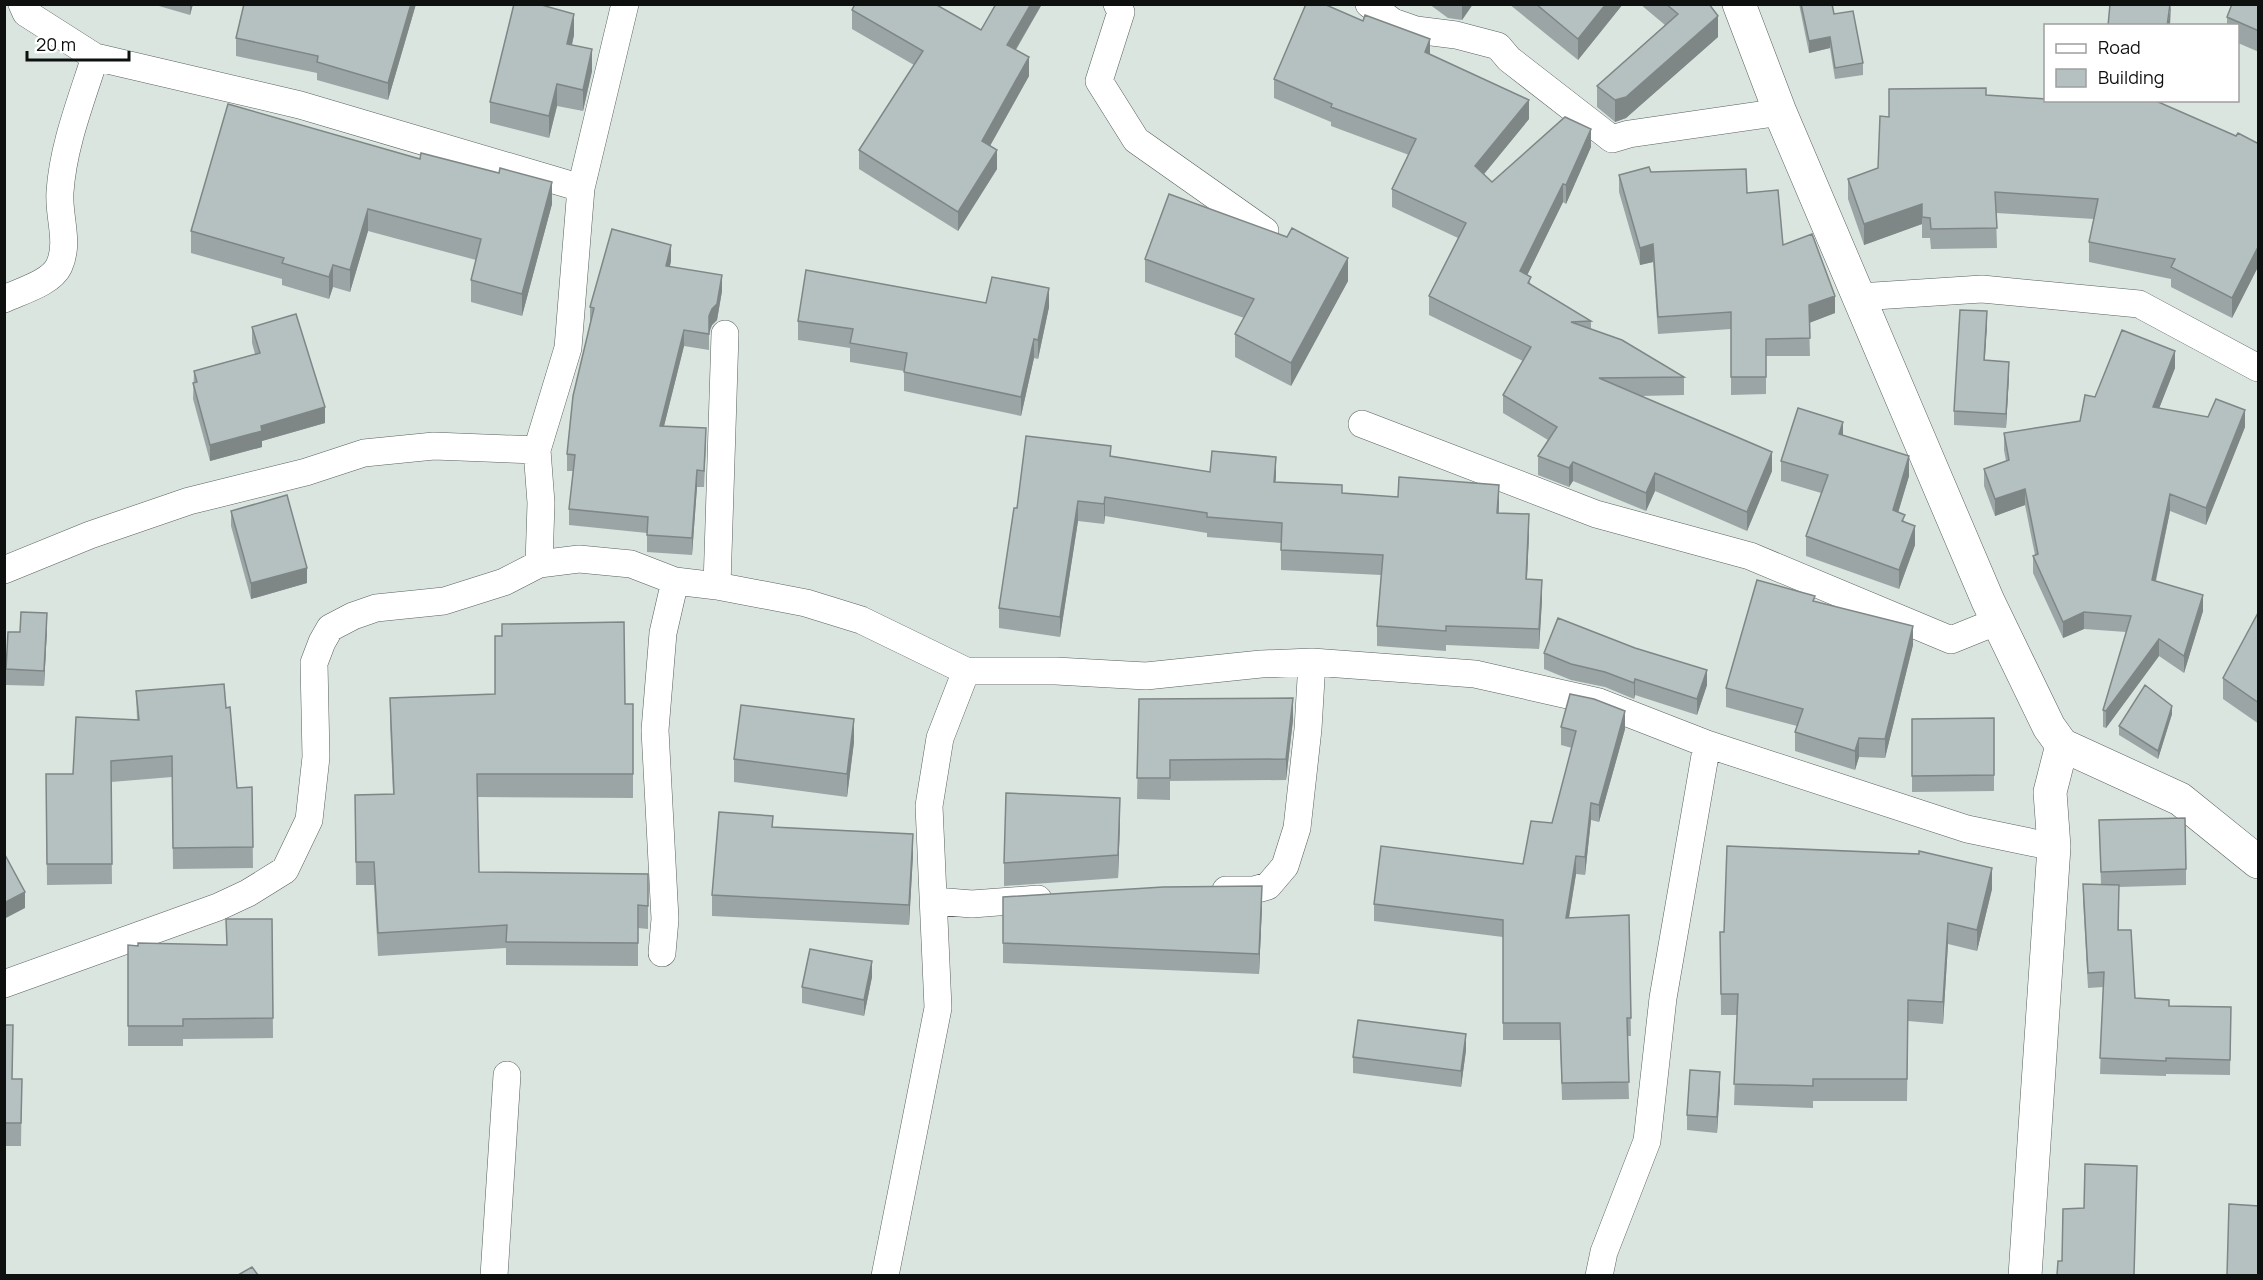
<svg xmlns="http://www.w3.org/2000/svg" width="2263" height="1280" font-family="Manrope,sans-serif">
<style>
.lines{fill:none;stroke-linecap:round;stroke-linejoin:round}
.street-casing{stroke:#58615d;stroke-width:28}
.secondary-casing{stroke:#58615d;stroke-width:34}
.street{stroke:#fff;stroke-width:27}
.secondary{stroke:#fff;stroke-width:33}
.wall{fill:#9ca5a5}
.shaded-wall{fill:#7f8686}
.building{fill:#b5c0c0;stroke:#7f8686;stroke-width:1.5}
</style>
<rect width="100%" height="100%" fill="#dae5e0"/>
<g class="lines">
<g class="street-casing">
<path id="street" d="M22,4l4,9 69,44 205,48 281,83
M1117,4l4,8 -22,69 37,59 129,91
M1369,4l24,18 23,8 40,5 42,11 11,13 103,80 17,-5 151,-22
M1859,297l123,-8 157,15 119,64
M4,299c17,-8 47,-16 55,-33 11,-24 -1,-50 1,-74 3,-46 21,-91 35,-135
M1362,424l234,90 154,42 201,84 47,-19
M539,564l2,-61 -4,-53 31,-102 13,-160 44,-184
M4,570l86,-35 99,-34 117,-29 58,-19 70,-7 103,4
M717,586l8,-252
M1226,890h28l14,-4 17,-20 12,-38 11,-99 4,-67
M935,901l37,3 66,-5
M662,953l3,-34 -10,-189 8,-97 12,-52
M4,984l214,-77 30,-14 37,-23 24,-50 7,-63 -2,-94 8,-21 8,-14 23,-12 23,-8 68,-7 60,-19 35,-18 40,-5 52,5 44,17 42,5 89,17 55,17 105,51h90l90,5 115,-12 51,-2 163,12 124,28 108,42 260,85 87,18
M494,1276l13,-201
M885,1276l53,-268 -9,-202 11,-68 26,-67
M1599,1276l5,-24 43,-111 16,-143 44,-254"/>
</g>
<g class="secondary-casing">
<path id="secondary" d="M1739,4l41,108 208,489 61,126 13,18 -12,47 4,55 -29,429
M2062,745l118,54 78,63"/>
</g>
<use href="#street" class="street"/>
<use href="#secondary" class="secondary"/>
</g>
<path class="wall" d="M152,4h41l-3,11z
M416,4l-28,96 -71,-20v-7l-81,-17v-18z
M996,4h46l-26,46 13,26 -39,70 7,23 -39,62 -99,-62v-19l55,-85 -62,-36v-19l129,20z
M1429,4h44l-11,16 -14,-2z
M1509,4h114l-45,56z
M1640,4h69l9,33 -92,81 -11,4 -18,-15v-21l68,-61z
M1799,4h33l2,10 29,49v12l-28,4 -5,-31 -21,5z
M2259,4v48l-21,-9v-17h-11v-9z
M574,35l-2,10 20,26 -9,40 -26,-5 -8,32 -59,-15v-21z
M1430,55l99,64 -45,55 8,8 99,-35 -25,57 -3,-2 -36,73 4,10 60,36v8l93,48v18l-43,1 131,75 -25,60 -92,-40 -9,20 -73,-30 -4,6 -31,-12v-19l10,-16 -45,-27v-18l20,-34 -94,-46v-19l29,-58 -66,-31v-18l17,-34 -78,-29v-4l-57,-24v-19z
M1986,95l60,5 190,36 23,8v121l-27,53 -61,-31v-8l-82,-17v-20l5,-23 -98,-6 1,35 -66,1 -1,-11h-8v-14l-58,21 -16,-46v-20l30,-11 11,-51z
M420,159l132,45 -30,112 -51,-14v-22l5,-20 -108,-29 -18,61 -17,-5 -4,12 -47,-14v-6l-91,-26v-22z
M1651,172l96,21 36,52 52,68 -26,10 1,33h-44v38l-35,1v-66l-73,5 -5,-72 -13,3 -21,-73v-17z
M1145,259l203,22 -57,105 -56,-29v-23l9,-16 -99,-36z
M671,261l-1,5 52,25 -5,29 -5,5 -3,8v17l-25,-4 -20,80 42,19 -2,42h-7l-5,68 -45,-3v-19l-78,-8v-16l4,-38h-6v-17l23,-131v-16z
M986,303l63,4 -11,52 -4,-1 -13,58 -117,-25v-20l-54,-9v-14l-52,-8v-19z
M1987,325l-3,35 25,16 -3,52 -52,-3v-14z
M252,327l73,96 -63,18v6l-52,14 -17,-62 1,-28 61,-17 -3,-11z
M2175,368l-16,40 86,19 -39,98 -36,-14 -14,70 47,30 -19,62 -25,-17 -53,72 -3,-1v-17l23,-78 -42,-3 -21,9 -30,-65v-17l2,-1 -10,-50 -30,11 -11,-30v-17l22,-8 -2,-11v-17l76,-12 15,-24z
M1843,435l66,41 -11,36 7,10 10,23 -16,44 -93,-33v-20l15,-43 -40,-12v-20z
M1111,456l99,16 66,4 -1,6 67,11 157,11v9l30,21 -2,45 15,21 -3,49 -93,-4v6l-69,-5v-20l4,-51 -100,-5v-27l-74,-6v-4l-102,-17 -1,8 -26,-3 -18,116 -61,-9v-20l18,-100z
M231,511l76,72 -56,16 -20,-73z
M1815,601l98,44 -28,113 -26,-1 -4,13 -60,-19v-19l2,-6 -71,-19v-19z
M2259,611v113l-36,-25v-21z
M47,629l-3,57 -38,-1v-16l14,-37z
M1544,653l163,32 -10,30 -62,-20 -1,4 -29,-12 -34,-7 -27,-11z
M136,691l90,17 11,80 15,-1 1,81 -80,1 -1,-92 -61,5 1,102 -65,1 -1,-111h27l64,-54z
M390,698l243,6v94l-156,-1 2,75 169,2v55l-10,-1v38l-132,-1v-17l-128,8 -4,-71h-18l-1,-90 38,-1 -3,-73z
M1139,699l154,21 -7,60 -116,1v19l-33,-1z
M2172,714l-14,45 -39,-24v-9z
M1994,718v73l-82,1v-73z
M1561,727l64,2 -26,93 -8,-2 -6,55 -9,-1 -7,44 60,-3 2,121h-4l2,63 -67,1 -2,-60h-57v-103l-129,-16v-17l149,-40 29,-41 20,-75 -11,-3z
M854,742l-7,55 -113,-15v-23z
M2099,820l87,49v16l-67,2v43l16,68 34,8 62,1 -1,68 -64,-1v2l-66,-2 3,-87 -15,1 -5,-89v-15l18,1z
M1120,821l-2,57 -114,8v-23z
M773,827l140,28 -4,70 -197,-9v-21z
M1992,889l-15,62 -29,-7 -5,80 -35,-3 -1,80h-94v7l-79,-3 3,-90h-16l-1,-83z
M1003,897l259,9 -3,68 -256,-11z
M272,919l1,119 -90,1v7h-55v-101h98z
M872,977l-8,39 -62,-13v-16z
M4,1025l8,54h10l-1,67h-17z
M1466,1050l-5,37 -108,-14v-16z
M1720,1088l-3,45 -30,-3v-15z"/>
<path class="shaded-wall" d="M190,4h3l-3,11z
M411,4h5l-28,96v-17z
M1031,4h11l-35,60v-19z
M1462,4h11l-11,16z
M1606,4h17l-45,56v-21z
M2171,4l-1,22h-3z
M574,14v21l-7,30v-21z
M1718,16v21l-92,81 -11,4v-22z
M1830,37v11l-21,5v-12z
M1430,39v18l-5,-5z
M592,49v22l-9,40v-21z
M1029,57v19l-47,84v-19z
M557,84v22l-8,32v-22z
M1529,100v19l-54,66v-19z
M1591,129v18l-25,57v-19z
M997,150v19l-39,62v-19z
M552,182v22l-30,112v-22z
M1563,184v18l-43,88v-19z
M1922,204v20l-58,21v-21z
M368,209v22l-18,61v-22z
M1653,244v18l-13,3v-17z
M671,245v16l-5,21v-16z
M2259,245v20l-27,53v-20z
M1348,258v23l-57,105v-23z
M333,265v22l-4,12v-22z
M722,275v16l-5,29 -5,5 -3,8v17v-34z
M1049,288v19l-11,52v-19z
M1835,296v17l-26,10v-18z
M1987,311v14l-3,49v-14z
M684,330v16l-24,96v-16z
M1034,339v19l-13,58v-19z
M2175,351v17l-22,56v-17z
M2009,362v14l-3,52v-14z
M325,407v16l-63,18v6l-52,14v-16l51,-19z
M2245,410v17l-39,98v-17z
M1843,422v19l-4,-7z
M1772,452v19l-25,60v-19z
M1909,456v20l-16,54v-20z
M1276,457v19l-2,25v-19z
M1573,462v19l-4,6v-19z
M697,470v17l-5,68v-17z
M1655,473v18l-9,20v-18z
M1499,485v19l-2,28v-19z
M2025,489v16l-30,11v-17z
M2170,494v17l-18,86v-17z
M1105,497v19l-1,8v-20z
M1078,501v20l-18,116v-20z
M1529,514v20l-3,65v-20z
M1915,526v19l-16,44v-19z
M307,568v15l-56,16v-16z
M1542,580v20l-3,49v-20z
M2203,595v16l-19,62v-17z
M2084,612v17l-21,9v-16z
M47,613v16l-3,57v-15z
M1913,626v19l-28,113v-19z
M2159,639v17l-53,72v-17z
M1707,670v15l-10,30v-16z
M1635,679v16l-1,4v-16z
M1293,698v22l-7,60v-21z
M2172,706v8l-14,45v-8z
M1625,711v18l-26,93v-17z
M854,719v23l-7,55v-23z
M1859,738v19l-4,13v-19z
M1120,798v23l-2,57v-23z
M1591,803v17l-6,55v-18z
M913,834v21l-4,70v-20z
M1576,856v18l-10,61v-17z
M1992,868v21l-15,62v-21z
M1262,886v20l-3,68v-20z
M25,892v16l-21,11v-16z
M1948,923v21l-5,80v-22z
M872,961v16l-8,39v-16z
M1466,1034v16l-5,37v-16z
M1720,1072v16l-3,45v-16z"/>
<path class="building" d="M244,4h167l-23,79 -71,-21 1,-6 -82,-18z
M514,4h24l36,10 -7,30 25,5 -9,41 -26,-6 -8,32 -59,-14z
M855,4h80l46,26 15,-26h35l-24,41 22,12 -47,84 15,9 -39,62 -99,-62 64,-99 -71,-41z
M1306,4h18l39,17 2,-6 65,24 -5,13 104,48 -54,66 17,16 73,-65 26,12 -25,56 -3,-1 -43,87 11,6 -3,6 63,38 -20,1 51,18 62,37 -85,1 173,74 -25,60 -92,-39 -9,20 -73,-31 -4,6 -31,-12 19,-29 -54,-32 28,-48 -102,-51 37,-73 -74,-34 24,-50 -85,-32 1,-3 -58,-25z
M1536,4h70l-28,35z
M1666,4h43l9,12 -92,81 -11,3 -18,-14 81,-72z
M1801,4h31l2,10 19,-3 10,52 -28,5 -5,-31 -21,4z
M2110,4h60l-3,22h-59z
M2232,4h27v27l-32,-14z
M1986,88v7l60,4v1h111l-1,1 80,35 2,-3 21,11v101l-27,53 -61,-31 4,-8 -86,-17 9,-43 -103,-7 2,36 -66,1 -1,-11 -8,-1v-13l-58,20 -16,-45 30,-11 2,-52 9,1v-28z
M228,104l192,55 1,-6 78,20 1,-5 52,14 -30,112 -51,-14 10,-41 -113,-30 -18,61 -17,-5 -4,12 -47,-14 2,-5 -93,-27z
M1649,167l2,5 95,-3 1,24 31,-3 5,55 29,-11 23,62 -26,9 1,33 -44,1v38h-35v-65l-73,5 -5,-73 -13,4 -21,-73z
M1169,194l118,43 5,-9 56,30 -57,105 -56,-29 19,-35 -109,-40z
M612,229l59,16 -5,21 56,9 -5,29 -5,5 -3,7v18l-25,-4 -24,96 46,2 -2,43 -7,-1 -5,68 -45,-3 1,-18 -79,-8 6,-54 -8,-1 6,-58 21,-88 -4,-1z
M806,270l180,33 6,-26 57,11 -11,52 -4,-1 -13,58 -117,-25 3,-19 -57,-10 3,-14 -55,-8z
M1960,310l27,1 -3,49 25,2 -3,52 -52,-3z
M296,314l29,93 -64,19 1,5 -52,14 -17,-62 4,-1 -3,-11 66,-18 -8,-26z
M2122,330l53,21 -22,56 55,10 8,-18 29,11 -39,98 -36,-14 -18,86 51,15 -19,61 -25,-17 -53,72 -3,-1 28,-94 -47,-4 -21,10 -30,-66 5,-2 -13,-65 -30,10 -11,-30 25,-9 -5,-27 76,-12 5,-26 10,2z
M1798,408l45,14 -4,12 70,22 -16,54 12,5 -3,6 13,5 -16,44 -93,-34 22,-61 -47,-14z
M1026,436l85,10 -1,10 100,16 2,-21 64,6 -2,25 68,3v8l56,4 1,-20 100,8 -2,28 32,1 -3,65 16,1 -3,49 -93,-3v5l-69,-5 6,-71 -102,-5 1,-27 -75,-6v-4l-102,-16 -1,7 -26,-3 -18,116 -61,-9 15,-100h3z
M287,495l20,73 -56,15 -20,-72z
M1757,580l58,16 -2,5 100,25 -28,113 -26,-1 -4,13 -60,-19 8,-23 -77,-21z
M2259,611v92l-36,-25z
M21,612l26,1 -3,58 -38,-2 2,-37h12z
M1558,618l77,30 72,22 -10,29 -62,-20 -1,4 -29,-11 -34,-8 -27,-11z
M624,622l1,82h8v70h-156l2,98 169,2v32l-10,-1v38l-132,-1 1,-17 -129,8 -4,-71h-18l-1,-67 39,-1 -4,-96 105,-4v-58h7v-12z
M224,684l2,24 4,-1 7,81 15,-1 1,60 -80,1 -1,-92 -61,5 1,103h-65l-1,-90h27l3,-57 63,3 -3,-29z
M2145,685l27,21 -14,45 -39,-25z
M1570,694l24,5 31,12 -26,94 -8,-2 -6,54 -9,-1 -10,62 63,-3 2,103h-4l2,64 -67,1 -2,-60h-57v-103l-129,-16 7,-58 142,18 8,-43 21,2 24,-92 -15,-4z
M1293,698l-7,61 -116,1v18h-33l2,-79z
M741,705l113,14 -7,55 -113,-15z
M1994,718v57l-82,1v-57z
M1006,793l114,5 -2,57 -114,8z
M719,812l54,4 -1,11 141,7 -4,71 -197,-10z
M2185,818l1,51 -85,3 -2,-52z
M1727,846l192,8v-3l73,17 -15,62 -29,-7 -5,79 -35,-2 -1,79h-94v7l-79,-2 4,-90h-17l-1,-62h4z
M4,853l21,39 -21,11z
M2083,884l36,1 -1,45h13l4,68 34,2v6l62,1 -1,53 -64,-2v3l-66,-3 4,-86 -16,1z
M1262,886l-3,68 -256,-11v-46l160,-10z
M226,919h46l1,99 -90,1v7h-55v-81l10,1v-3l89,2z
M810,949l62,12 -8,39 -62,-13z
M1358,1020l108,14 -5,37 -108,-14z
M4,1025h9l-1,54h10l-1,44h-17z
M1690,1070l30,2 -3,45 -30,-2z
M2085,1164l52,2 -3,109h-77l1,-14h4l1,-52 21,-1z
M2229,1204l30,2v69h-32z
M252,1267l6,8h-20z"/>
<rect width="2263" height="1280" fill="none" stroke="#0d100f" stroke-width="12"/>
<rect x="2044" y="24" width="195" height="78" fill="#ffffff" stroke="#9e9f9f" stroke-width="1.5"/>
<rect x="2056" y="44" width="30" height="9" fill="#ffffff" stroke="#9e9f9f" stroke-width="1.5"/>
<text x="2098" y="54" font-size="18" fill="#0d100f">Road</text>
<rect x="2056" y="69" width="30" height="18" fill="#b5c0c0" stroke="#9e9f9f" stroke-width="1.5"/>
<text x="2098" y="84" font-size="18" fill="#0d100f">Building</text>
<path d="M27 51v9h102v-9" fill="none" stroke="#0d100f" stroke-width="3"/>
<text x="36" y="51" font-size="18" fill="#0d100f" stroke="#ffffff" stroke-width="4.5" paint-order="stroke">20 m</text>
</svg>
